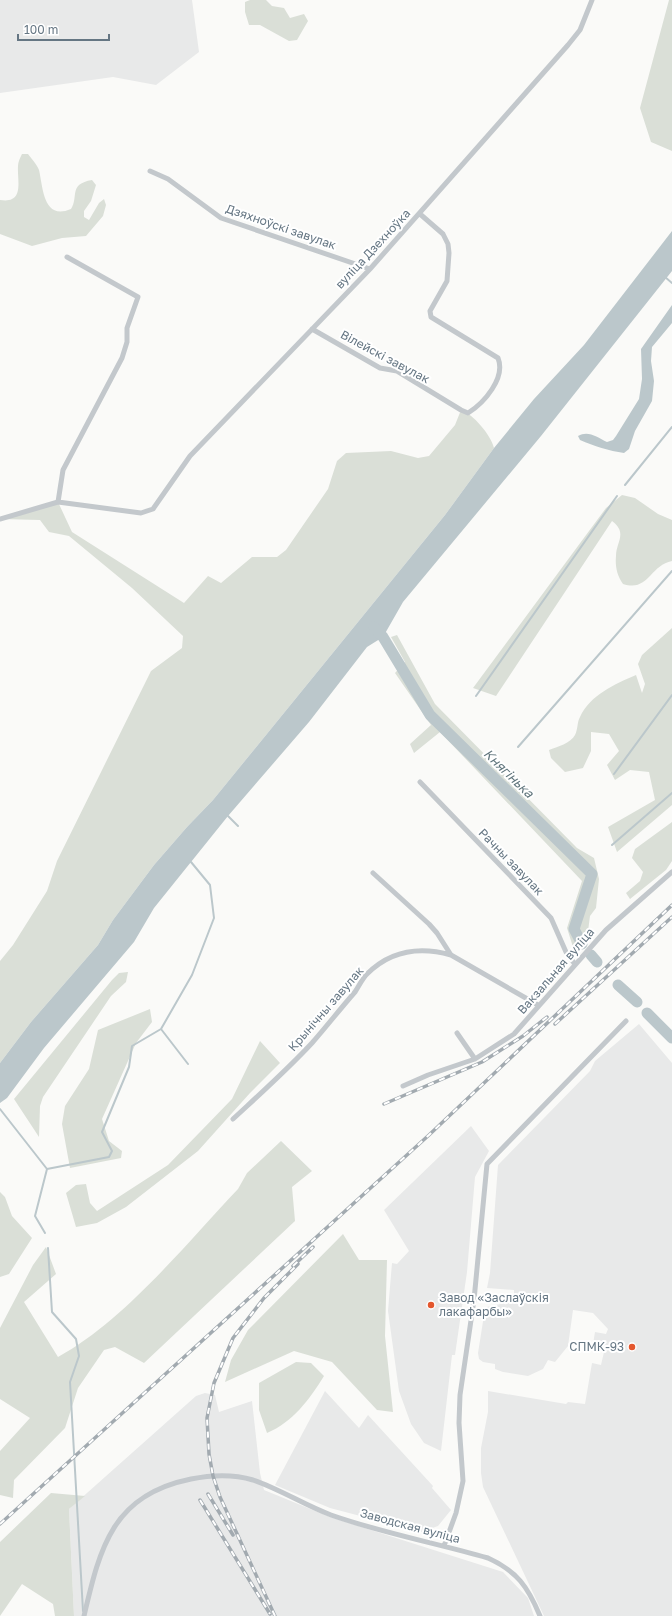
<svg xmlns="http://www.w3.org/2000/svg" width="672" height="1616" font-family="'Golos Text',sans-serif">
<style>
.built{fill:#e8e9e9}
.green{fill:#dadfd7}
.water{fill:#bbc7cb}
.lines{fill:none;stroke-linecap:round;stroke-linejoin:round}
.stream{stroke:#bbc7cb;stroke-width:2}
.river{stroke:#bbc7cb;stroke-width:11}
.minor{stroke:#c3c8cc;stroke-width:5}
.rail-casing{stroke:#a2aab0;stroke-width:3.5}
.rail{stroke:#fff;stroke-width:2;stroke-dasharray:6;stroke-linecap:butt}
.poi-dot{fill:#e4572e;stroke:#fff;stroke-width:1.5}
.labels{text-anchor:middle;stroke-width:4;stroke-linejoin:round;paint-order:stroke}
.street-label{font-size:12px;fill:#657683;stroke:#fff}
.poi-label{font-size:12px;fill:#657683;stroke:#fff;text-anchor:start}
.water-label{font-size:13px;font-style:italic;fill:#60757c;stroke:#fff}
</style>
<rect width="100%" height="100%" fill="#fafaf8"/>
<path class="built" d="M0,0h192l7,52 -43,33 -43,-8 -113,16z
M639,1024l33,39v553h-128l-61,-129 -2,-14v-25l7,-36v-21l78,13 2,-2 17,2 7,-41 9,2 3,-13 -12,-2 3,-18 11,2 2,-5 -15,-16 -20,-3 -5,36 -13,16 -7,-2 -5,9 -15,7 -25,-4 -8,-3v-5l-12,-2 -4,-3 -1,-6 7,-44 2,-2 27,-6v-11l-27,-2 3,-15 8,-108 92,-94 5,-10z
M471,1126l18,25 -14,26 -8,95 -12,83h-3l-11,96 -17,-8 -13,-19 -12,-33 -11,-80 4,-48 5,1 12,-13 -25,-41z
M325,1391l34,37 9,-13 65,71 -1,2 19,22 -13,16 -17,6 -91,-24 -55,-23z
M205,1393l10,2 4,17 33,-11 8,72 4,17 66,27 173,55 25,26 6,18h-460l-5,-107 127,-113z"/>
<path class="green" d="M250,0h16l6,6 12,2 6,10 14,-4 4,7 -11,19 -8,1 -29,-16h-11l-4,-13v-10z
M669,0h3v151l-21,-9 -11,-34z
M22,154h6c4,5 9,11 11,16 4,17 4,51 32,39 8,-12 -3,-25 21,-29l4,5 -5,16 -7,10v6l5,3 10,-17 5,-4 2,6 -3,11 -17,20 -24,2 -30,8 -32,-12v-34c25,4 17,-19 18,-34 0,-4 2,-8 4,-12z
M461,410c12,4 30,25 33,38l-49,67 -232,285 -26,27 -33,38 -41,55 -15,25 -67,77 -31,41v-102l13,-16 34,-54 10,-30 94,-190 31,-23 1,-12 -51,-48 -63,-52 -20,-4 -9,-12 -40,-1 58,-17 14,30 112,71 24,-27 13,7 31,-26h25l9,-7 42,-61 9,-28 9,-8 45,-2 27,7 11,-2 26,-31z
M622,495l13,3 23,16 14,6v41c-23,5 -23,31 -49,23 -6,-8 -8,-18 -7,-28 0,-14 12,-23 -4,-35l-116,175 -23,-8 133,-180z
M672,628v177l-55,47 -9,-25 47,-27 -6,-28 -19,-2 -15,10 -8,-15 12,-14 -10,-17 -18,-2v19l-8,17 -18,4 -14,-14 -2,-8c8,-3 22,-7 26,-15 3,-6 2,-13 5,-18 10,-22 35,-33 56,-42l6,18 3,-9 -7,-20 4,-9z
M397,635l38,69 142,144 17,10 5,21 -3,29 -6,8 -3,23 -14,8 -6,-19 15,-47 -142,-149 -26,21 -4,-9 21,-19 -36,-52 10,-11 -14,-25z
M672,822v39l-6,9 -36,29 -4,-6 14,-12 3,-9 -11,-14 3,-9z
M128,972l-2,10 -15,14 -68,101 -3,9 -1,31 -25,-38 98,-119 7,-7z
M150,1009l2,13 -16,21 -34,76 7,22 13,10 -1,7 -51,10 -8,-44 3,-18 24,-37 9,-39z
M260,1041l20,22 -30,30 -52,58 -72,56 -29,16 -21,4 -10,-34 10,-8 10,-1 4,19 7,8 71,-46 64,-66z
M281,1141l31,30 -20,16 3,34 -151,142 -29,-16 -11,3 -26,38 -13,40 -51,52 -1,18 -13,-3v-44l30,-33 -30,-19v-71l33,-63 13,-18 10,27 -32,28 34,55c66,-36 128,-113 180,-168l9,-16z
M0,1192l5,5 7,19 20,22 -23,36 -9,3z
M343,1234l16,26h28l-2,76 8,76 -16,-2 -45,-48 -38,-11 -69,31 6,-22 17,-30z
M296,1362l15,1 13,13c-15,24 -31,46 -57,57l-8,-23v-27z
M51,1493l34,3 -16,13 5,107h-19l-2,-12 -31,-20 -22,32v-74z"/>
<path class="water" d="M672,231v40l-131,165 -138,166 -20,35 -16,10 -58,75 -81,94 -74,92 -20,34 -90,106 -37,50 -7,5v-40l31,-41 67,-77 15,-25 41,-55 33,-38 26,-27 232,-285 49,-67 40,-49 50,-54z
M672,305v18l-20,24 -1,14 3,20 -2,20 -17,30 -6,18 -5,4c-15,-2 -30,-7 -44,-13l-2,-4c10,-6 19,1 29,6l6,-2 3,-4 23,-37 3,-20 -1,-30z"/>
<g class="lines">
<path class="stream" d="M665,277l7,6
M625,485l47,-58
M476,696l141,-200
M518,747l154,-176
M614,774l58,-79
M228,816l10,10
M612,845l60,-52
M188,1064l-27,-35 31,-54 22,-57 -4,-33 -19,-23
M0,1109l47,60 -12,47 10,17
M47,1169l62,-12 3,-6 -10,-19 27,-65 3,-21 29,-17
M48,1248l4,64 24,27 3,17 -9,26 13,229"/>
<path class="river" d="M374,627l9,10 47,78 162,159 -18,55 8,15
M591,955l6,7
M618,985l19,17
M647,1013l25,25"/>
<path class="minor" d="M150,171l18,8 53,39 149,51
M312,329l68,39 17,3 64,39 7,3c16,-10 38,-35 30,-55l-67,-41 -1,-6 17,-30 2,-28 -1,-9 -5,-10 -23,-20
M58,502l5,-32 59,-112 5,-16v-14l11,-31 -71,-40
M0,519l58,-17 83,11 12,-4 37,-53 180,-187 198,-224 12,-15 12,-30
M420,782l131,136 15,34 8,11
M373,873l56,51 8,9 14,22 87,50
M457,1033l18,26 39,-25 92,-104 66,-58
M403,1086l25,-11 47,-16
M233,1119c27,-25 54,-49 79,-76 15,-17 28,-34 43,-51 4,-6 7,-13 12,-18 24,-24 52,-28 84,-19
M444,1546l12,-33 7,-32 -4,-58 1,-28 14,-95 13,-136 139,-143
M84,1616c16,-68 28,-121 107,-137 20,-4 42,-5 62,1 27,9 51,25 78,35 51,18 105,28 157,43 29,13 40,29 52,58"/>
<g class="rail-casing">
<path id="rail" d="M555,1024l117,-107
M384,1104l98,-42 41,-26 24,-19
M293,1266l20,-19
M208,1494l25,41
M200,1500l70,114
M0,1524l429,-389 243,-230
M275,1616l-55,-119 -7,-21 -4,-22 -2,-36 7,-35 19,-45 31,-40 34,-34"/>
</g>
<use href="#rail" class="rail"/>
</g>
<g class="poi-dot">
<circle cx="431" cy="1305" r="4"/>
<circle cx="632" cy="1347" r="4"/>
</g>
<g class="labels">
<g class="street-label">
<text transform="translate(281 227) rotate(19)" y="4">Дзяхноўскі завулак</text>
<text transform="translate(373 249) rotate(-47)" y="4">вуліца Дзехноўка</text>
<text transform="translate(385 357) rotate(28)" y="4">Вілейскі завулак</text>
<text transform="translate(511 862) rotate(46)" y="4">Рачны завулак</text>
<text transform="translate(556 971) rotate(-49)" y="4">Вакзальная вуліца</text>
<text transform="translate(326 1009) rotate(-49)" y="4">Крынічны завулак</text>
<text transform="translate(410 1526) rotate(15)" y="4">Заводская вуліца</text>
</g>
<g class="poi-label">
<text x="439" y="1302">Завод «Заслаўскія<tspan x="439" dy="14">лакафарбы»</tspan></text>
<text x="624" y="1351" text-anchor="end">СПМК-93</text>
</g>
<g class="water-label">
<text transform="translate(509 773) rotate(44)" y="5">Княгінька</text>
</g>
</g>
<path d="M18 34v6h91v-6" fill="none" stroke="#657683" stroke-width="2"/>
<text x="24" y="34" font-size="12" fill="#657683" stroke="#ffffff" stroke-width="3" paint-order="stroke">100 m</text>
</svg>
